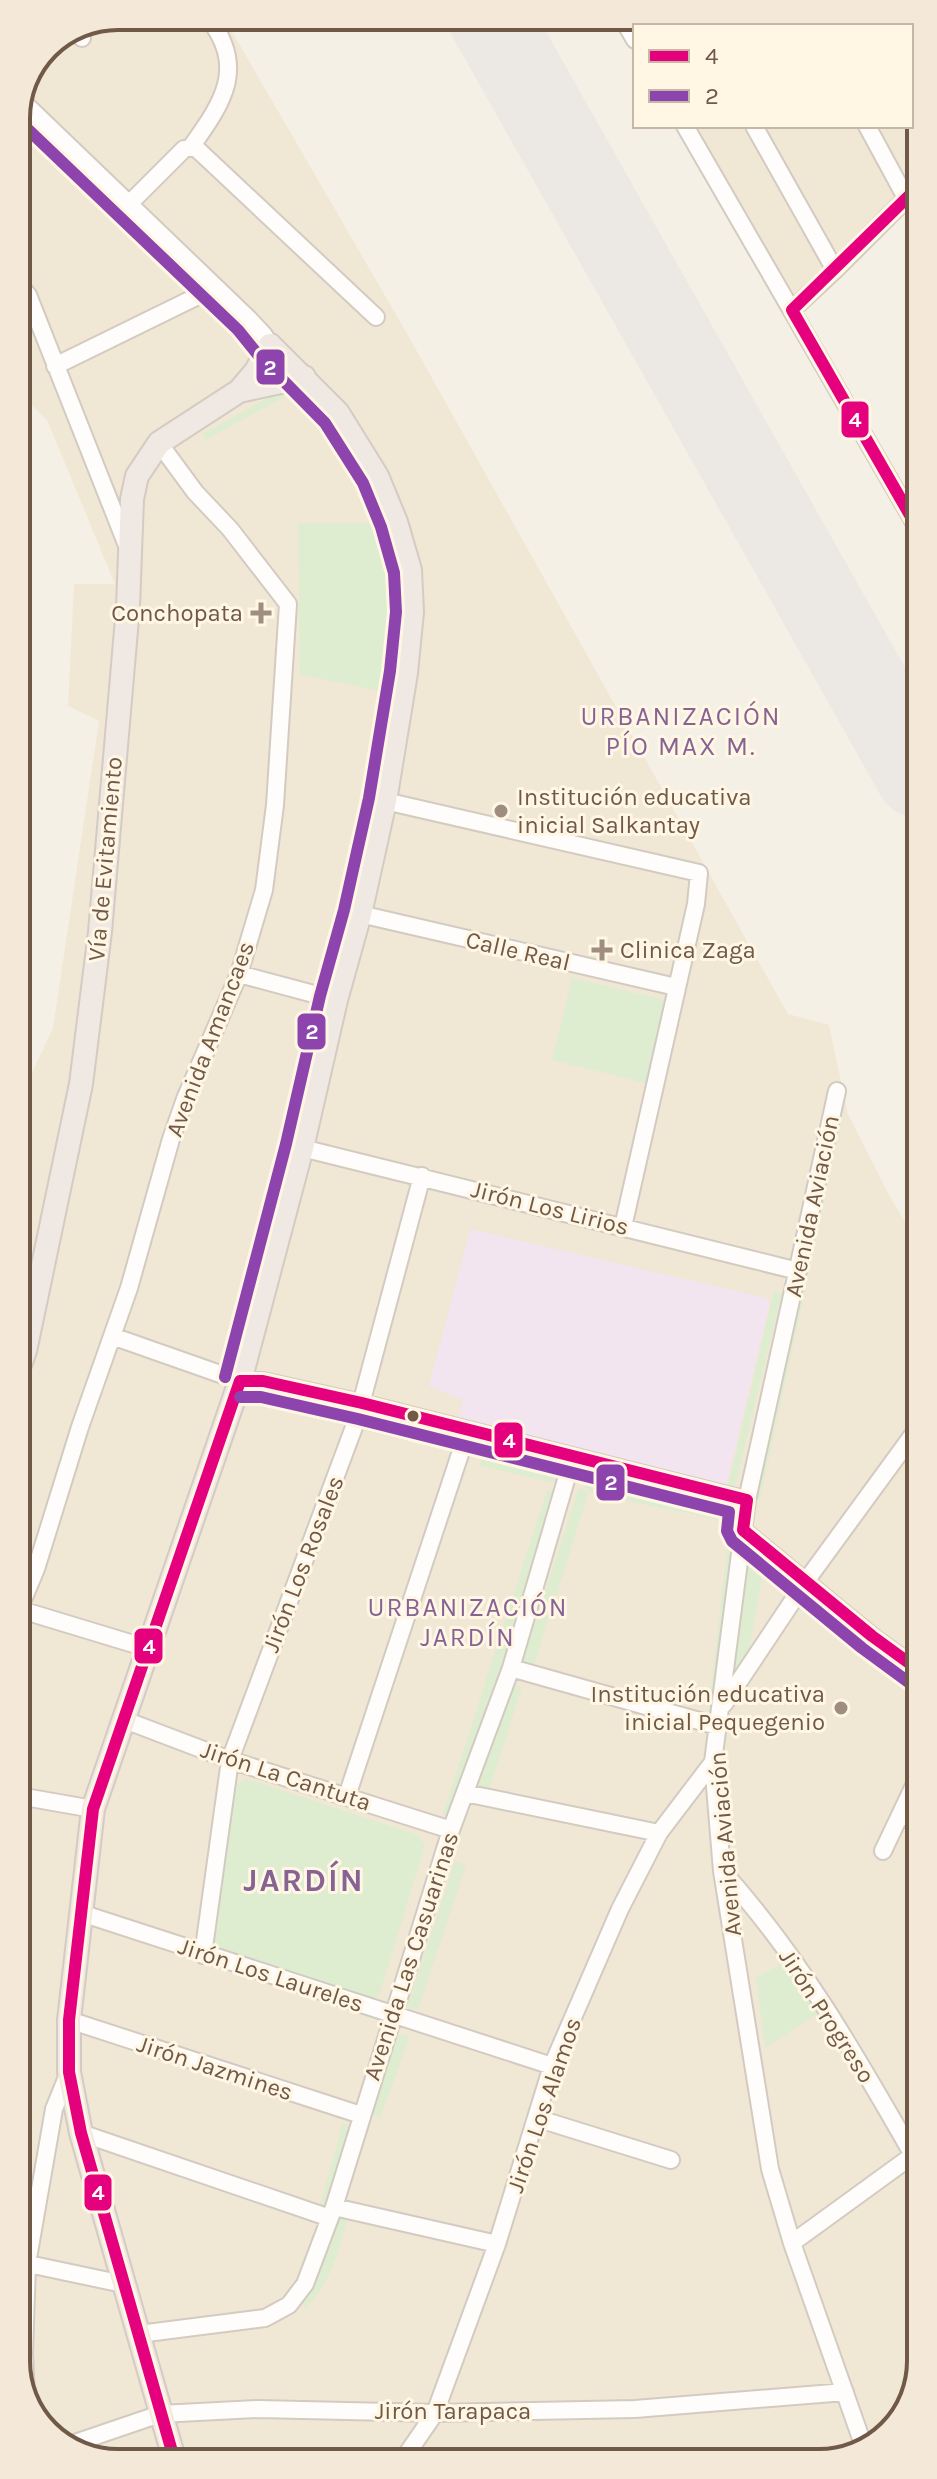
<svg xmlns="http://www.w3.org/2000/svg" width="937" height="2479" font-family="Karla,sans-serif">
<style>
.residential{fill:#f1e7d5}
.education{fill:#f2e5ef}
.green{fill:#deecd0}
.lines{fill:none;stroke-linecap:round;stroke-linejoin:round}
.runway{stroke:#ece8e4;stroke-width:84}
.minor-casing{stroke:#d3cbc1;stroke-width:20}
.highway-casing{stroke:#d4cbc3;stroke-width:26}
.minor{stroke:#fefdfb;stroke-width:16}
.highway{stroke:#f0e8e2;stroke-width:22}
.bus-1-casing{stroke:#fff6e4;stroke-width:18}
.bus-2-casing{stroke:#fff6e4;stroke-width:18}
.bus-1{stroke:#e5007d;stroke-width:12}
.bus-2{stroke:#8e44ad;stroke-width:12}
.poi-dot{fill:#9f8e7f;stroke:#fff6e4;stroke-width:3}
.bus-dot{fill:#715948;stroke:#fff6e4;stroke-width:3}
.labels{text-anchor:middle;stroke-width:6;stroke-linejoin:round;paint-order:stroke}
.poi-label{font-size:24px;fill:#715948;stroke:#fff6e4;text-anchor:end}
.street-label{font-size:24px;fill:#715948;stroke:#fff6e4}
.neighbourhood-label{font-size:26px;letter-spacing:2px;fill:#876394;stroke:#fff6e4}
.district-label{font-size:32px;font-weight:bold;letter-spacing:2px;fill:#876394;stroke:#fff6e4}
.rim{fill:none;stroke:#715948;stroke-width:4}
.line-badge{stroke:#fff6e4;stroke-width:3}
.badge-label{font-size:22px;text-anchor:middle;font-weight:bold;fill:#fff}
</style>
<rect width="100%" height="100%" fill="#f5f0e5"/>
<path class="residential" d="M118,16h105l186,321 379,677 41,11 19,89 40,79 31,53 2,1116 -21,62 -54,35 -735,4 -56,-21 -35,-54 -2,-1285 35,-75 46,-307 -31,-15 6,-122h41l-68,-164 -30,-29 -1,-279 30,-67z
M701,16h91l6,10h-91z
M911,81l6,10 1,95 -4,3 -38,-63h35z
M694,126h55l78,138 -36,34z
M762,126h94l42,71 -63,61z"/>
<path class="education" d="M470,1229l296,69 4,5 -44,184 -268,-67 5,-20 -34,-14z"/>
<path class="green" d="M291,387l-2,7 -83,46 -4,-6 78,-43z
M298,523h83l17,54 -6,116 -95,-19h3z
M572,978l97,23 -20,83 -97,-24z
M839,1104l5,5 -84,391 -7,-2z
M774,1291l8,2 -50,206 -7,-1z
M482,1457l80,18 -2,9 -80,-18z
M580,1481l150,38 2,3 -139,-28z
M579,1488l9,4v3l-54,170 -12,-3z
M547,1490l10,3 -104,324 -10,-3z
M728,1541l9,1 -23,170 -6,3z
M750,1558l15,3 -18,101 -16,26z
M511,1683l11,4 -33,103 -11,-4z
M247,1779l171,56 7,10 -46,151 -10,6 -151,-52 -6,-8 25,-158z
M455,1861l11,4 -48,145 -11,-3z
M786,1961l31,53 -52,34 -9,-70z
M400,2034l8,2v6l-28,76 -9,-4 25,-78z
M343,2123l9,6 -28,80 -4,-4z
M338,2216l9,3c-8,32 -17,66 -42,89l-4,-6 24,-46z"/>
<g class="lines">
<path class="runway" d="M489,16l429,760"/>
<g class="minor-casing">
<path id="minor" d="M621,16l14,24
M693,16l5,10
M806,16l5,10
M77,33l5,5
M21,100l228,219 15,16 6,10
M16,116l226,212
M685,126l233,403
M754,126l81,144
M867,126l39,72
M191,147c33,-46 56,-80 16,-131
M120,213l64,-64 7,-2 6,2 179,168
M16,281l12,14 100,253
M792,310l43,-40 83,-83
M55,366l149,-73
M385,801l314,72 -3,31 -73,323
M360,914l316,73
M239,974l97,26
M837,1091l-90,409 -34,262 9,109 48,298 22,74 72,204
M302,1148l496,123
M112,1336l128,45 19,13 151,37 54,11 281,73
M240,1381h23l99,22 385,97
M743,1530l129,106 48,35
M18,1609l132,40
M18,1612l18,-43 44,-142 49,-139 42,-149 14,-40 54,-125 25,-84 11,-85 13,-201 -58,-75 -35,-37 -36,-49
M511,1668l206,58
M724,1704l82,-123 114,-156
M122,1719l108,41 221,70
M465,1793l194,40
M19,1796l74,13
M347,1796l120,-363
M904,1810l16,23
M883,1851l37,-78
M723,1872c80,88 139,194 198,297
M81,1913l471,153
M203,1955l27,-195 127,-341 65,-243
M69,2020l292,95
M536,2118l135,42
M81,2133l249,85
M334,2207l163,37
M792,2243l128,-93
M19,2262l104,22
M139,2334l126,-16 24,-13 16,-21 29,-77 117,-377 60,-162 62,-212
M26,2397l-2,-43 3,-90 27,-155 15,-37
M66,2446l94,-32 98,-5 177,4 200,-4 210,-17
M402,2461l33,-48 62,-169 55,-178 68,-157 39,-76 54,-71"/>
</g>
<g class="highway-casing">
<path id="highway" d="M239,391l65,-14
M18,1370l7,-19 56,-267 19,-152 28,-325 4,-108 5,-23 22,-33 80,-52 17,-20 14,-26 68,68 39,63 19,46 14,48 2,42 -6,61 -21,128 -25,113 -24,86 -34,148 -62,233 -147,428 -24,211v52l12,61 94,329"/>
</g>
<use href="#minor" class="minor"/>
<use href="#highway" class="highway"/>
<g class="bus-1-casing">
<path id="bus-1" d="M792,310l126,219
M792,310l126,-123
M240,1381h23l99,22 385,97 -4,30
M743,1530l129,106 48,35
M175,2462l-94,-329 -12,-61v-52l24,-211 147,-428"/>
</g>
<g class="bus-2-casing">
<path id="bus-2" d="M16,118l222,212 21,26 66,67 38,60 18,44 13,46 2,39 -6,59 -21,127 -25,112 -24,86 -34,148 -61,233
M240,1397h21l97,22 371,93 -2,19 5,10 130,107 49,36"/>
</g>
<use href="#bus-1" class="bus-1"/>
<use href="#bus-2" class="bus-2"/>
</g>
<g class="poi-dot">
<path d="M257 601h8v8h8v8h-8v8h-8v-8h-8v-8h8z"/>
<circle cx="501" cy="811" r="8"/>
<path d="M598 938h8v8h8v8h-8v8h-8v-8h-8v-8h8z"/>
<circle cx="841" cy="1708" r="8"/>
</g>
<circle class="bus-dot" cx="413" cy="1416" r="7"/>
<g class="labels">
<g class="poi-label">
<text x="243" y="621">Conchopata</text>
<text x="517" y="805" text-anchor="start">Institución educativa<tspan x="517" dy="28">inicial Salkantay</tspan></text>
<text x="620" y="958" text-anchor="start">Clinica Zaga</text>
<text x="825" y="1702">Institución educativa<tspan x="825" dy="28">inicial Pequegenio</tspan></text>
</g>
<g class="street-label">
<text transform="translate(105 859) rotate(-85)" y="8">Vía de Evitamiento</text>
<text transform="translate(518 951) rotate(13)" y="8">Calle Real</text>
<text transform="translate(210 1039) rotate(-69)" y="8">Avenida Amancaes</text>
<text transform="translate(812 1206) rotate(-78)" y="8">Avenida Aviación</text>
<text transform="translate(550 1208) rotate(14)" y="8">Jirón Los Lirios</text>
<text transform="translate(303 1564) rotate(-69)" y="8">Jirón Los Rosales</text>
<text transform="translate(286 1776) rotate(18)" y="8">Jirón La Cantuta</text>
<text transform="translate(725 1844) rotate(-95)" y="8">Avenida Aviación</text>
<text transform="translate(411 1956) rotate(-72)" y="8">Avenida Las Casuarinas</text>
<text transform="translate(271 1975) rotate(18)" y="8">Jirón Los Laureles</text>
<text transform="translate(827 2016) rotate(57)" y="8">Jirón Progreso</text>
<text transform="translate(215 2068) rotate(18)" y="8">Jirón Jazmines</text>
<text transform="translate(544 2105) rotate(-71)" y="8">Jirón Los Alamos</text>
<text x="453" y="2419">Jirón Tarapaca</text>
</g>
<g class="neighbourhood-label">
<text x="681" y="725">URBANIZACIÓN<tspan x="681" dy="30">PÍO MAX M.</tspan></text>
<text x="468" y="1616">URBANIZACIÓN<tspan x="468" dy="30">JARDÍN</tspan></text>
</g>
<g class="district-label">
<text x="304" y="1891">JARDÍN</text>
</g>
</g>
<path d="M0 0H937V2479H0ZM118 30H819A88 88 0 0 1 907 118V2361A88 88 0 0 1 819 2449H118A88 88 0 0 1 30 2361V118A88 88 0 0 1 118 30Z" fill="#f4e9d8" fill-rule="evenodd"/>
<path class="rim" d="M118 30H819A88 88 0 0 1 907 118V2361A88 88 0 0 1 819 2449H118A88 88 0 0 1 30 2361V118A88 88 0 0 1 118 30Z"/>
<g class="line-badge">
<rect x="255" y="348" width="31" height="38" rx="8" fill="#8e44ad"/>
<rect x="840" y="400" width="30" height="39" rx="8" fill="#e5007d"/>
<rect x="296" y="1012" width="31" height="39" rx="8" fill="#8e44ad"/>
<rect x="493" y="1421" width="31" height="38" rx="8" fill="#e5007d"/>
<rect x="595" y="1463" width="31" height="39" rx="8" fill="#8e44ad"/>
<rect x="133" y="1627" width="31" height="38" rx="8" fill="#e5007d"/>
<rect x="83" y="2173" width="30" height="39" rx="8" fill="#e5007d"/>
</g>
<g class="badge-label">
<text x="270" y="375">2</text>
<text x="855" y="427">4</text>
<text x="312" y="1039">2</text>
<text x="509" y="1448">4</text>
<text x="611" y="1490">2</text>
<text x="149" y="1654">4</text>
<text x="98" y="2200">4</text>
</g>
<rect x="633" y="24" width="280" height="104" fill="#fff6e4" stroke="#c6b7a6" stroke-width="2"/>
<rect x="649" y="50" width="40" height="12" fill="#e5007d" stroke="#c6b7a6" stroke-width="2"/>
<text x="705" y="64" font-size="24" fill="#715948">4</text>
<rect x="649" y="90" width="40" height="12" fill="#8e44ad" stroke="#c6b7a6" stroke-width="2"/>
<text x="705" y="104" font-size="24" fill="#715948">2</text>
</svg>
